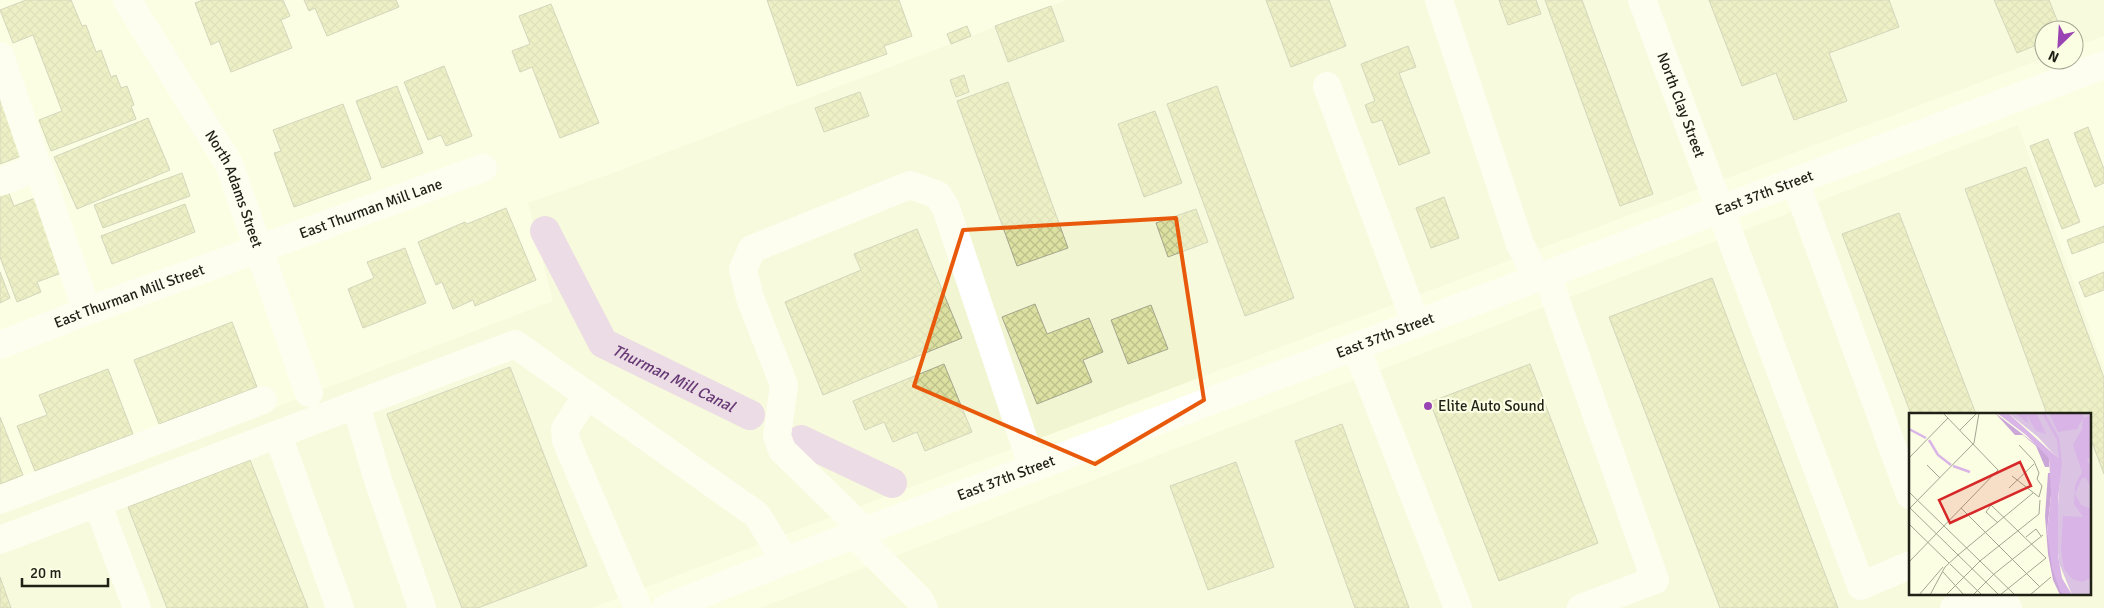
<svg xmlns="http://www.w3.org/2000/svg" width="2104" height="608" font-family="Signika,sans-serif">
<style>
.built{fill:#f2f5d2;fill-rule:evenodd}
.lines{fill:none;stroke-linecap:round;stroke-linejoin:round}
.canal{stroke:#d9b4e6;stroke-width:30}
.building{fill:url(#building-cross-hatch);stroke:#a4a68d}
.minor{stroke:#fff;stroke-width:28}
.marked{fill:none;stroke:#e8590c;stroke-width:4;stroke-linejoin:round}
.poi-dot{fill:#9844b3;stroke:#fcfee3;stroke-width:2}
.labels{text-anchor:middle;stroke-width:4.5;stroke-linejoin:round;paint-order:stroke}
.street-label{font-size:15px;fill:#1f2016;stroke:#fcfee3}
.poi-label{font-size:15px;fill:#1f2016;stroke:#fcfee3;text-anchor:start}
.water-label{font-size:16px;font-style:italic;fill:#673976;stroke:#fcfee3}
.inset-river{fill:none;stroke:#d9b4e6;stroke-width:2.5}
.inset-road{fill:none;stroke:#a4a591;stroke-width:1}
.view{fill:#d62828;fill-opacity:0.15;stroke:#d62828;stroke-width:2.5}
.inset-edge{fill:none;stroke:#1f2016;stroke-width:2.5}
</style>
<defs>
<pattern id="building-cross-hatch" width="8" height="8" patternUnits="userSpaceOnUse" patternTransform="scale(1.25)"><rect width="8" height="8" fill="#dce0a1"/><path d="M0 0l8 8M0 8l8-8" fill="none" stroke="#bcc08a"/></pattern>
</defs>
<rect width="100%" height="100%" fill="#fcfee3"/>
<path class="built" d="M1066,0h1038v36l-30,11v-17h-30v28l-1453,550h-591v-95l553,-212 -25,-98 85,-30z
M2018,125l86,244v239h-1344zM1910,414h180v180h-180z"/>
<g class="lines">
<g class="canal">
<path id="s1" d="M545,231l58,112 147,72"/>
<path d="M801,440l91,43"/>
</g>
</g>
<path class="building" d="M26,0h45l11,26 4,-1 10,27 5,-2 10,27 5,-2 5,13 6,-2 7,19 -3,1 5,13 -85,32 -12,-31 23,-9 -29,-76 -20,8 -13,-33z
M203,0h80l7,16 -9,4 11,28 -61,24 -12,-31 -8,4 -16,-42z
M304,0h92l3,7 -72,29 -12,-28 -6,3z
M767,0h132l13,36 -28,10 3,8 -90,32z
M1266,0h63l17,46 -55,21z
M1499,0h37l5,14 -33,11z
M1545,0h37l71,194 -33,12z
M1709,0h180l10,27 -70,26 18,48 -53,19 -18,-47 -34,13z
M1994,0h55l12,30h-17v12l-27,11z
M551,4l48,119 -39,15 -28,-71 -12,5 -8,-21 18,-7 -11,-28z
M1051,6l13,35 -56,21 -13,-36z
M967,26l4,10 -20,8 -4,-10z
M1408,46l8,21 -17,6 31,80 -31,12 -17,-45 -10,3 -7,-18 10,-4 -14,-37z
M444,66l28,70 -26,10 -5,-11 -13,5 -24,-58z
M964,75l5,17 -13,5 -6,-17z
M1008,82l60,166 -51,18 -60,-165z
M397,86l26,67 -41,15 -26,-67z
M1217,86l77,212 -49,18 -78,-212z
M860,92l9,24 -45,16 -9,-24z
M0,97l21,59 -21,8z
M343,104l28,75 -77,28 -20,-54 7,-2 -8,-21z
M1155,111l27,72 -38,14 -26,-73z
M148,118l22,52 -93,39 -23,-52z
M2088,127l16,42v14l-9,4 -21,-54z
M2048,139l32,83 -18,7 -32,-83z
M2026,167l78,211v96l-14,-37v-23h-43l-82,-225z
M182,173l8,23 -87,32 -9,-23z
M8,191l6,15 24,-9 29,74 -30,11 4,10 -24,10 -17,-45v-63z
M1444,197l15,41 -28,10 -15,-40z
M185,204l10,28 -83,32 -11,-28z
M506,208l30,72 -61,26 -2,-6 -20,9 -11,-27 -6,3 -18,-43 47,-20 2,2z
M1196,209l12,33 -40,15 -12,-34z
M1899,213l77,201h-65l-69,-180z
M2104,226v16l-32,12 -5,-14z
M917,229l45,109 -139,57 -38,-93 76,-32 -7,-16z
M405,248l21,55 -63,25 -15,-39 26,-11 -7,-16z
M0,272l10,26 -10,5z
M2104,272v18l-19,7 -6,-15z
M1712,278l126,330h-118l-111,-291z
M1035,304l12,30 42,-16 14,34 -20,8 9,22 -55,22 -35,-87z
M1151,305l17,44 -40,15 -17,-44z
M232,322l25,65 -98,37 -25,-64z
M944,364l28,68 -47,19 -8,-19 -24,10 -9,-20 -19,8 -12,-29z
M1530,364l68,179 -99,38 -69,-179z
M510,367l77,199 -109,42h-16l-75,-194z
M108,369l25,65 -98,37 -18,-45 30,-11 -8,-20z
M0,417l23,58 -23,9z
M1342,424l67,184h-54l-60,-167z
M250,460l58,148h-141l-39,-101z
M1236,462l38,105 -66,23 -38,-104z
M0,577l11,31h-11z"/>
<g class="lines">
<g class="minor">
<path id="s2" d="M127,0l102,164 80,229"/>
<path d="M1439,0l81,244 17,34"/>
<path id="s3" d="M1642,0l219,586 49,-21"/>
<path d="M0,56l87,255"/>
<path d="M1327,86l89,238"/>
<path d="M1795,181l115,314"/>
<path d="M0,182l39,-15"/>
<path d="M1547,275l108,305 -74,28"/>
<path id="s4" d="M0,345l87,-34 396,-143"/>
<path d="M1356,347l102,261"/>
<path d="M587,395l-22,34 1,12 72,167"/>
<path d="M356,405l21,72 45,131"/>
<path d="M278,435l62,173"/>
<path d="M0,500l263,-100"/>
<path d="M97,503l40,105"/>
<path d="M865,531l-83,-81 -5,-14 7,-51 -34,-87 -7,-29 9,-20 158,-64 28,10 8,13 87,260"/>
<path d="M855,535l64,64 5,9"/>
<path d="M0,540l515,-196 242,171 28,46"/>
<path id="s5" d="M666,608l119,-47 1319,-496"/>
<path d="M1954,608l38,-12 13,6 3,6"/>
</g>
</g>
<path d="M0 0H2104V608H0ZM1176,218l28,182 -109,64 -181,-78 49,-156z" fill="#fcfee3" fill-opacity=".55" fill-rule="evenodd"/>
<path class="marked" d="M1176,218l28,182 -109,64 -181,-78 49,-156z"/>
<circle class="poi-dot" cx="1428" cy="406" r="5"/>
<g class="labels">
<g class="street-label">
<text dy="5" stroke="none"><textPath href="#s3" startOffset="112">North Clay Street</textPath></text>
<text dy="5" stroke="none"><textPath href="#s2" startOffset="218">North Adams Street</textPath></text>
<text dy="5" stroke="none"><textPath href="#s5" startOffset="1174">East 37th Street</textPath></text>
<text dy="5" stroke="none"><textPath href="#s4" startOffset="395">East Thurman Mill Lane</textPath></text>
<text dy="5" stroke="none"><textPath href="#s4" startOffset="138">East Thurman Mill Street</textPath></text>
<text dy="5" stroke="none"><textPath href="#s5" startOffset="769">East 37th Street</textPath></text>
<text dy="5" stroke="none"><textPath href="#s5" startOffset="364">East 37th Street</textPath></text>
</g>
<g class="poi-label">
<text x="1438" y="411">Elite Auto Sound</text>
</g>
<g class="water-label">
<text dy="6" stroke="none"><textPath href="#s1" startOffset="205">Thurman Mill Canal</textPath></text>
</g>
</g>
<g transform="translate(1909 413)">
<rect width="182" height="182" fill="#fcfee3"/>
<path d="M86,0l48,37 6,8v9h-4l-9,-21 -13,-11h-8zM139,60h4l-1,22 -4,37 17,63h-4l-7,-15 -5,-26 -3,-38z" fill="#cba6d8"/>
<path d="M99,0h83v182h-19l-13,-32 -3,-30 5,-71 -23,-25z" fill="#dbc3e3"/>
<path d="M88,0h11l51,46 -2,-19 -15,-27h3l14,25 3,25 -4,36v57l4,22 10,17h-8l-4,-4 -8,-23 -5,-36 4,-37 -2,-37 -23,-23zM106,0h21l10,21 -10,-3 -9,-16 1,8zM140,0h33l2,5 7,-3v42l-4,2 4,10v18l-5,-9h-4l-7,16 6,11 10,4v69l-9,4 -10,-3 -8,-10 -3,-20 2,-33 20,1 -9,-13 1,-19 7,-13 -9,-27 9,-16 1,-11 -6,11 -19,3z" fill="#d9b4e6"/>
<path class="inset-river" d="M0,16l17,9M20,27l9,15 13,10M44,53l17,6"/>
<path class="inset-road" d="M51,17l17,-17M110,32l15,16 5,12 -2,6M0,45l39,-40M18,52l13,13M103,63l27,21 3,-11 -5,-7M100,75l25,-24M0,79l106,103M0,94l90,88M52,95l79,79M0,96l65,-66 5,-30M89,110l-12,-11 5,-7 55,53 -46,37M0,111l40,39M117,124l10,-8 5,7M49,142l75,-62M0,149l89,-92 -55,-57M41,151l32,31M34,159l21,23M10,182l24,-28M21,182l15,-28 13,-12M37,182l34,-34 59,-47 1,-14M64,182l21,-21 49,-39M121,182l21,-18"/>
<path class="view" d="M111,49l11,24 -81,37 -11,-23z"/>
<rect width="182" height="182" class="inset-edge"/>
</g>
<g transform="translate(2059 45) rotate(205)"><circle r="24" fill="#fcfee3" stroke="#a4a591"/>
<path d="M0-4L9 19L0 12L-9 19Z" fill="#9844b3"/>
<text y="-8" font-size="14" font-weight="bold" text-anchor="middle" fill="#1f2016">N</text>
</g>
<path d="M22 578v8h86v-8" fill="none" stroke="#1f2016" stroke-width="2.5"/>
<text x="30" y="578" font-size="15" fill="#1f2016" stroke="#fcfee3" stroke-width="4" paint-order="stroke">20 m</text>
</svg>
